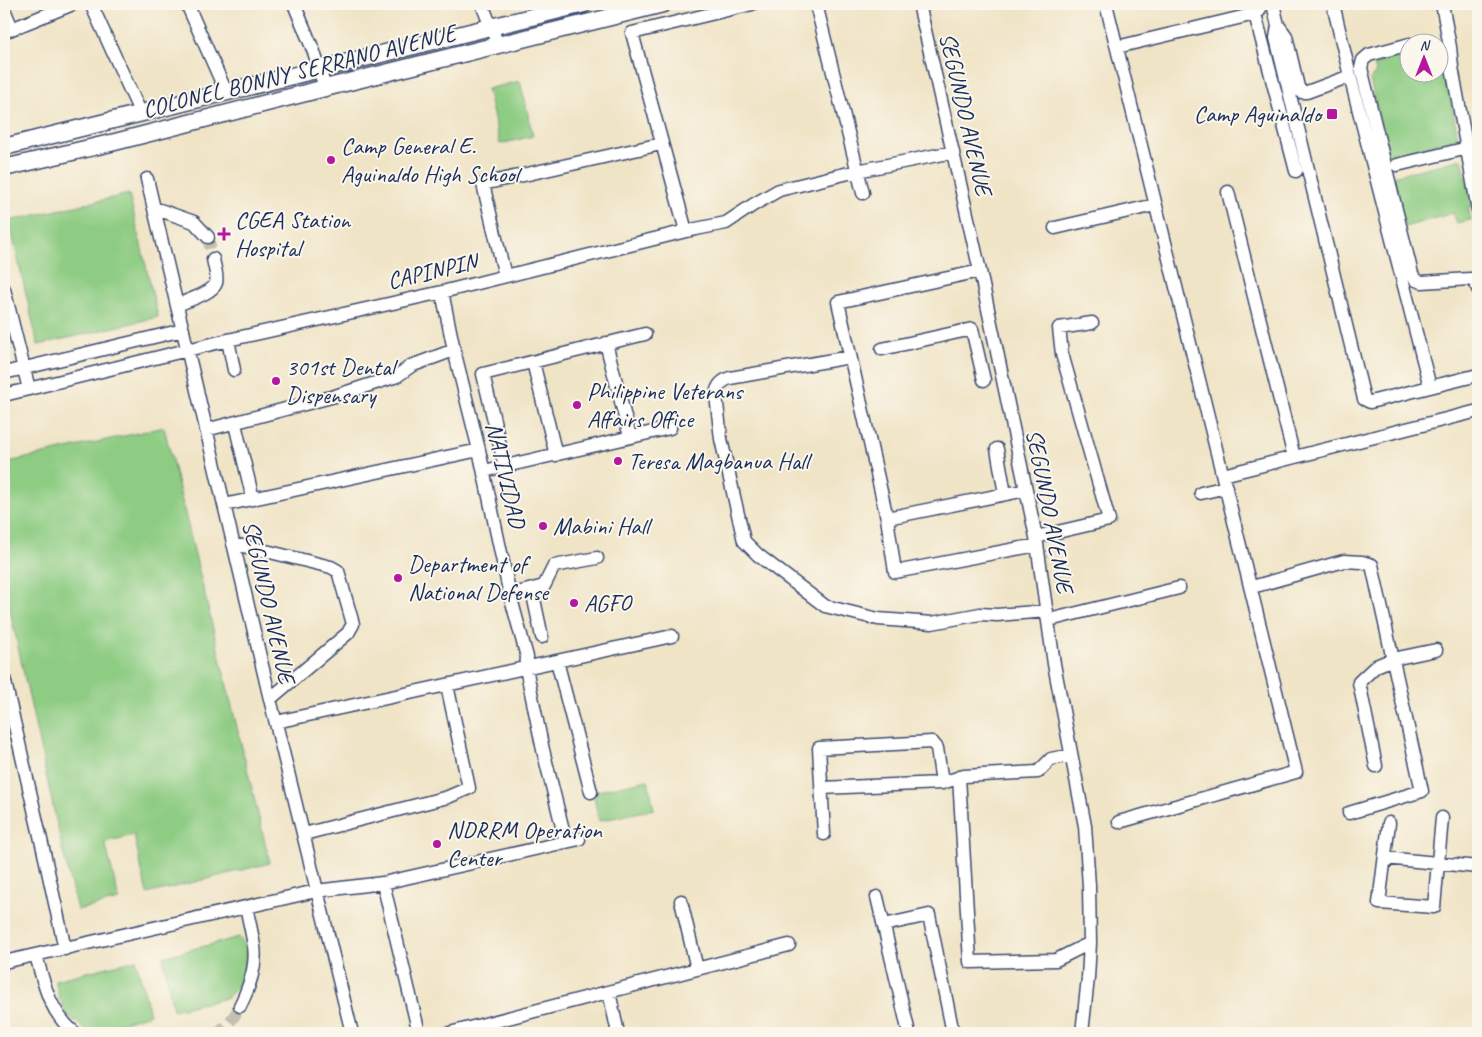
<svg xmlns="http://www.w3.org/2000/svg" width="1482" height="1037" font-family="Caveat,sans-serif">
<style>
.green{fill:#8ecc83;stroke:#547e70}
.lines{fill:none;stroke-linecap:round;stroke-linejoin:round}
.minor-tunnel{stroke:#c5c0b1;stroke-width:12;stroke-dasharray:12 6;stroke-linecap:butt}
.minor-casing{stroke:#3b4a6e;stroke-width:15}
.major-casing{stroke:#3b4a6e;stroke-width:19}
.minor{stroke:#fff;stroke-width:12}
.major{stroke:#fff;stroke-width:16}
.poi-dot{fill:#b5179e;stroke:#fbf7ec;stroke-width:2}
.labels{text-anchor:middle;stroke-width:4;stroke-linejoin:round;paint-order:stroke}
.street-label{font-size:24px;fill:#1b2f5e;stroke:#fbf7ec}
.poi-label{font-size:24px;fill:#1b2f5e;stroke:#fbf7ec;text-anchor:start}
</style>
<rect width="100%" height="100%" fill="#fbf7ec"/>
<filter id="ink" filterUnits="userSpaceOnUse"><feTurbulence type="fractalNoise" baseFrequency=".02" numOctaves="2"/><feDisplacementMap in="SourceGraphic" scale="10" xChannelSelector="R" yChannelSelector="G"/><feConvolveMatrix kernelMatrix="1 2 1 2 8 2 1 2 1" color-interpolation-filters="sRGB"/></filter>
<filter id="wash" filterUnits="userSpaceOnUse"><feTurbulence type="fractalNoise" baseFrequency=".0096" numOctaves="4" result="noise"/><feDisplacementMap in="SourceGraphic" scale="20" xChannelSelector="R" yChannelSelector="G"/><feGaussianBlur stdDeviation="1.12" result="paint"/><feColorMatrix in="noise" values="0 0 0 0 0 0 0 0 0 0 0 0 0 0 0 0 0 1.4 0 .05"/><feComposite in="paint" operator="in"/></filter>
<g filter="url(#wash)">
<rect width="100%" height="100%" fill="#f0e4c6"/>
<path class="green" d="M1441,49l17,89 -70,18 -18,-76 6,-8 -2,-7 6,-2v-3l29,-7 1,19h30v-22z
M520,81l13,55 -33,8 -13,-55z
M1462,159l10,47 -4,1 3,13 -14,3 -4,-10 -48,14 -12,-51z
M129,194l29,123 -120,28 -29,-124z
M164,427l106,436 -123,31 -13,-59 -29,7 14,58 -42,10 -14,-58 -59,-269v-120z
M648,780l6,29 -55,12 -6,-29z
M239,937l7,9 -1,23 -9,20 -9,9 -54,12 -10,-53z
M136,960l14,54 -62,19 -22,-20 -7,-16 -4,-17z"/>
</g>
<g filter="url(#ink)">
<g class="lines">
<path class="minor-tunnel" d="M208,237l5,22
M216,1033c11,-5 19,-17 24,-27"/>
<g class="minor-casing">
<path id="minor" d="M91,4l50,110
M187,4l39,88
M294,4l20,48 11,36
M482,4l16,41
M816,4l47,189
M919,4l61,267 56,266 18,127 31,162 4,60 1,57 -2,35 -6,55
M1106,4c63,256 127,512 190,768l-177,50
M1273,4l5,21 -2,13 88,361 6,3 108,-27
M1333,4l17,72 80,311
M1442,4l8,43 2,20 26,143
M4,9l8,20
M1255,14l41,157
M1278,25l8,11 12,51 3,5h6l43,-16
M4,32l69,-28
M1410,44l-41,11 -6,5 -2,8 51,206 4,6 6,2 48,-3 5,3 3,7
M1117,47l138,-33 4,-3v-7
M1397,165l71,-17
M147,179l123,520 82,334
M1228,192l66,265
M154,208l40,14 14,15
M1055,228l100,-23
M686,231l-54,-198 120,-29
M980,271l-142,31 49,216 8,54 142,-27
M505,276l-22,-92 178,-40
M4,289l25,100
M442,292l12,58 25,100 31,145 17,62 -1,11 17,82 23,92
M177,305c9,-4 36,-12 39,-22 2,-7 -2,-17 -3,-24
M228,340l6,30
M606,343l24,94
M882,349l90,-20 12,51
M850,357l-120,21c-9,3 -13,8 -14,17l5,44 23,102 14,14 67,51 53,13 54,4 48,-9 17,1 50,-4
M533,362l23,93
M4,373l179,-43
M4,395l224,-55 214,-48 244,-61 40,-8 27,-18 26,-15 78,-19 96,-19
M235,424l18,75
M206,430l129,-34 62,-20 14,-10 43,-16
M997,449l8,45
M505,467l-22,-93 162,-40
M484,471l186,-43
M1223,475l255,-64
M1201,493l25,-6
M224,505l255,-55
M887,518l139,-28
M1036,537l73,-17 -47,-166 -3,-26 33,-5
M233,544l33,7 65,16 7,4 15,53 -5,9 -78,66
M1252,587l92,-26 18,1 10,3 50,226 -73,22
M532,590l10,47
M510,595l34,-9 10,-20 43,-8
M1049,620l130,-32
M557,661l34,131
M4,678l40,175 21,96
M276,722l396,-86
M1376,766l-17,-84 17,-16 17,-7 43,-9
M959,777l11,185 86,-2 34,-17
M821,788l121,-5 22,-7 74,-4 13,-13 20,-4
M1389,823l-10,80 55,4 8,-89
M304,834l144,-37 21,-9 -22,-103
M824,834l-5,-86 113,-6 5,6 5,35
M1385,858l93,9
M383,883l36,150
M877,897l32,136
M681,901l16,68
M884,925l45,-10 24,118
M36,955c8,30 14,58 39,78
M4,962l312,-71 67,-8 196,-44
M609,992l9,41
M240,1006c9,-18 17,-40 14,-60 -2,-13 -5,-26 -8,-39
M450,1033l339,-88"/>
</g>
<g class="major-casing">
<path id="major" d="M4,147l580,-143
M4,168l111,-26 210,-54 338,-84"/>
</g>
<use href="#minor" class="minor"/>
<use href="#major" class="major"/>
</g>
</g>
<g class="poi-dot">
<rect x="1326" y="108" width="12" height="12" rx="2.5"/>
<circle cx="331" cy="160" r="5"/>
<path d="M221.5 226.5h5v5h5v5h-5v5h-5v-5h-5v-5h5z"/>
<circle cx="276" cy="381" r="5"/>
<circle cx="577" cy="405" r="5"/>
<circle cx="618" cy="461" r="5"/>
<circle cx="543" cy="526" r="5"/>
<circle cx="398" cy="578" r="5"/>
<circle cx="574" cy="603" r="5"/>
<circle cx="437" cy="844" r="5"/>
</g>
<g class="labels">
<g class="street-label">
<text transform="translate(299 71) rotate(-14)" y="8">COLONEL BONNY SERRANO AVENUE</text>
<text transform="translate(966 114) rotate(77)" y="8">SEGUNDO AVENUE</text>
<text transform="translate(432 271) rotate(-13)" y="8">CAPINPIN</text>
<text transform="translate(506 475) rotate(77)" y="8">NATIVIDAD</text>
<text transform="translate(1050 511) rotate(79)" y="8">SEGUNDO AVENUE</text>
<text transform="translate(269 602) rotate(77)" y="8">SEGUNDO AVENUE</text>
</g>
<g class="poi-label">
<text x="1321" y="122" text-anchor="end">Camp Aguinaldo</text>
<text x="341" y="154">Camp General E.<tspan x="341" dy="28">Aguinaldo High School</tspan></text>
<text x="235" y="228">CGEA Station<tspan x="235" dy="28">Hospital</tspan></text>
<text x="286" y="375">301st Dental<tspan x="286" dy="28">Dispensary</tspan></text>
<text x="587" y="399">Philippine Veterans<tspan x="587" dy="28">Affairs Office</tspan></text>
<text x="628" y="469">Teresa Magbanua Hall</text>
<text x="553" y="534">Mabini Hall</text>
<text x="408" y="572">Department of<tspan x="408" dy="28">National Defense</tspan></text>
<text x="584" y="611">AGFO</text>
<text x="447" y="838">NDRRM Operation<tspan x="447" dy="28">Center</tspan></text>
</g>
</g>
<rect width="1482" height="1037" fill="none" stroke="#fbf7ec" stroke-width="20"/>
<g transform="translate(1424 58)"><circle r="24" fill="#fbf7ec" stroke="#a1a7b3"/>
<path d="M0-4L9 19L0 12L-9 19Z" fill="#b5179e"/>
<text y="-8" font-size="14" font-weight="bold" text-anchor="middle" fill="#1b2f5e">N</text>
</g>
</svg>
